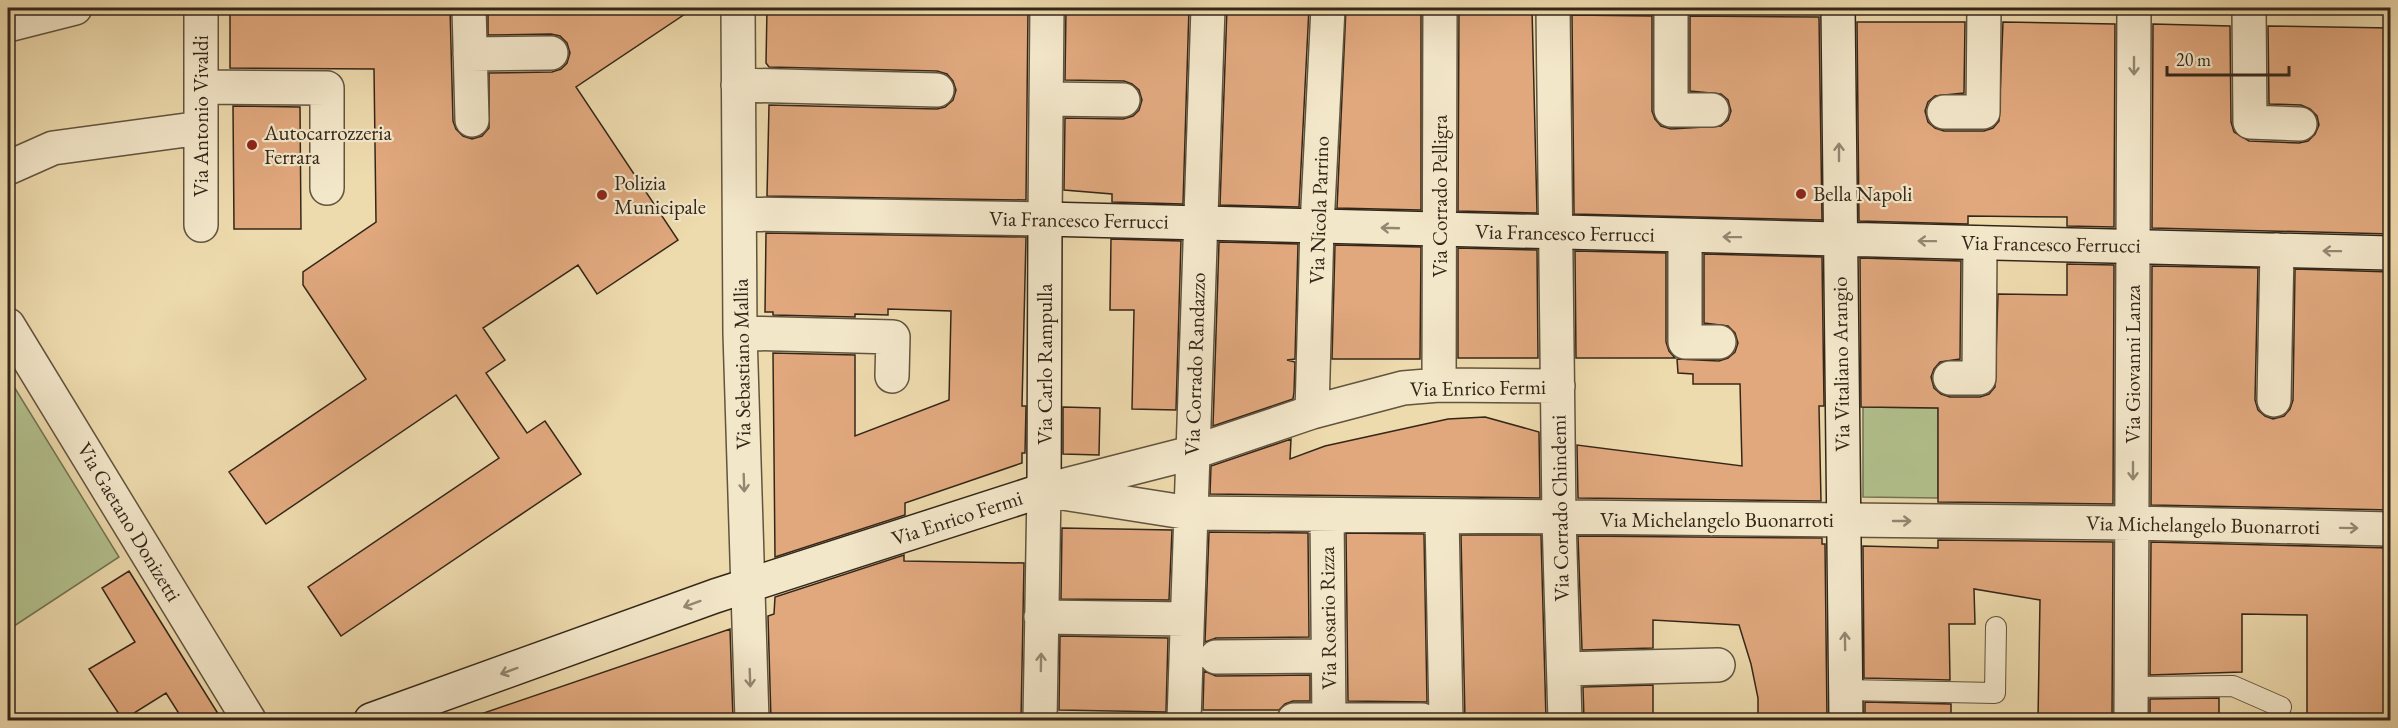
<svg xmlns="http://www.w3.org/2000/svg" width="2398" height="728" font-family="'EB Garamond',serif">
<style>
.green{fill:#b2c18e;stroke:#737454;stroke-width:1.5}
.building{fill:#e1a87e;stroke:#342719;stroke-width:1.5}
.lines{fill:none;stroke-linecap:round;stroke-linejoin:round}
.lane-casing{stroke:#62543e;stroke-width:22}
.street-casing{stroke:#62543e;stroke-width:36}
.secondary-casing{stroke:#342719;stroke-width:36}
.lane{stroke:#f3e7ca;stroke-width:20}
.street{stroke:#f3e7ca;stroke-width:33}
.secondary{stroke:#f3e7ca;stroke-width:33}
.oneway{stroke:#948772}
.poi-dot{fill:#8f2418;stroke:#f3e7ca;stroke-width:2}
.labels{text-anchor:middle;stroke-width:4.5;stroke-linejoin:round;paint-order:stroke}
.street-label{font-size:21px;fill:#342719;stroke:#f3e7ca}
.poi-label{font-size:21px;fill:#342719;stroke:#f3e7ca;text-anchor:start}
</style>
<rect width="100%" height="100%" fill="#eddaad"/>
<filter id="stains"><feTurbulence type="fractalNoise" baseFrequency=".00333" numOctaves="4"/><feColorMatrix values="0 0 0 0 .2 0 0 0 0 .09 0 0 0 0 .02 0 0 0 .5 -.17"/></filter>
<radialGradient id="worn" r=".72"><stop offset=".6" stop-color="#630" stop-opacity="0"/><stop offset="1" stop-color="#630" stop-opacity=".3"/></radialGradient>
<path class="green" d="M8,377l111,180 -111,73z
M1863,407l75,1v90l-75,-1z"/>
<path class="building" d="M230,8h220l3,113 3,8 7,7 9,3 10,-3 7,-8v-55l63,-1 9,-3 6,-6 3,-10 -3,-10 -7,-7 -9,-2 -63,1v-27h206l-118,79 102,153 -81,54 -19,-29 -95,63 22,32 -19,13 41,60 18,-12 36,53 -240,162 -33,-49 191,-129 -43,-63 -190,129 -37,-52 137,-93 -63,-94v-13l73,-50 -2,-153 -144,-1z
M767,8h261l-2,192 -259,-4 2,-91 168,4 8,-2 8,-7 3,-10 -3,-9 -6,-7 -10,-3 -168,-4 -3,-4z
M1066,8h123l-6,196 -71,-2v-8l-48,-4 1,-72 58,1 10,-3 6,-6 3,-10 -3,-10 -7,-6 -8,-3 -59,-1z
M1227,8h82l-10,199 -79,-2z
M1346,8h75v202l-84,-2z
M1532,9l5,204 -79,-2 1,-201z
M1572,15l80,1v95l3,8 6,7 10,3 50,-3 7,-6 3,-9 -3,-11 -7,-6 -31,-3v-75l129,1 3,203 -248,-6z
M1857,22h108l-1,71 -29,3 -7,6 -3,9 3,11 7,6 9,3h40l9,-3 6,-7 4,-99 112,2 -1,203 -47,-1v-9l-99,-1v8l-109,-3z
M2153,24l77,2 1,96 3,10 15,9 50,2 9,-2 7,-7 4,-9 -2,-9 -7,-7 -9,-4 -32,-1 -1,-78 123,2v206l-239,-6z
M233,106l67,1 1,122h-67z
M766,233l260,4 -4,169h4l-1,47h-3v10l-117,40v12l-130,42 -2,-204 82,2v81l94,-36 2,-89 -63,-2v6l-33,-1v3l-82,-2v-3h-8z
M1111,239l70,2 -5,169 -44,-1 2,-99h-24z
M1219,242l79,2 -3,115 -8,1 8,2 -1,30 -1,7 -80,27z
M1335,245l86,2 -1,112h-88z
M1458,248l79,2 1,108h-80z
M1575,251l91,2v89l3,9 6,7h-99z
M1704,254l118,3 2,149h-5l2,95 -243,-3 -1,-53 165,21 -2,-82h-47v-10l-15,-1 -1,-14 42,2 9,-3 7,-6 3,-9 -3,-10 -7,-7 -24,-3z
M1860,258l101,3 -1,98 -20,3 -6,7 -3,8 3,11 7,6 9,3h30l9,-3 6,-7 3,-93 69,1v-31l47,1 -1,239 -175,-2v-94l-77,-1z
M2152,266l106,2 -3,132 3,10 7,6 8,3 11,-3 6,-7 3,-9 2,-131 96,3v238l-240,-5z
M1063,407l37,1 -1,47 -36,-1z
M1485,417l54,15 1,66 -330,-4 1,-28 80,-27 -1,20 35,-13 123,-27z
M1062,528l110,2 -3,70 -108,-1z
M1209,532l99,1 1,104 -93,1 -11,4z
M1346,533l78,1 3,168 -79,-1z
M1461,535h80l5,185h-81z
M1578,536l244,2v6h3l2,176h-69v-22l-7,-34 -12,-39 -86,-5v28l-71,2z
M1938,540l175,2 -1,178h-74l2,-120 -66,-11 1,35h-26l1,56 -86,-2 -1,-132 75,2z
M2151,542l240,6v172h-84v-105l-65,-1v58l-92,3z
M904,555v6l120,2 -3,157h-250l-3,-104 6,-2 1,-17z
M129,571l48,77 45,72h-39l-17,-27 -43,27 -34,-51 46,-27 -33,-54z
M730,629l3,91h-254l-1,-5z
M1060,636l108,2 -2,74 -107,-2z
M1204,671l12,5 94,-1v26h-17l-8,3 -6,6h-76z
M1653,685v35h-69l-1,-33z
M2219,698v22h-69v-21z
M1865,702l86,2v16h-86z"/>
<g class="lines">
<g class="lane-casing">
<path id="lane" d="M2131,687l102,-1 48,21
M1846,690l149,3 1,-66"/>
</g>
<g class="street-casing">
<path id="street" d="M201,8v217
M469,8l3,112
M738,8l2,325 12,387
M1553,8l6,510 6,202
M1671,8v102h41
M2249,8l1,114 50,2
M8,25l67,-17
M470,54l81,-1
M738,85l199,5
M201,87l126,1v100
M1046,99l77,1
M1944,112h39l1,-104
M8,168l45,-20 148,-20
M740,214l305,5 2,-211
M1685,236v106h34
M8,325l241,395
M740,333l153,4 -1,39
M1950,378h29l1,-135
M1439,385l1,-377
M2274,400l3,-150
M1312,412l5,-186 11,-218
M1058,487l133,-34 121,-41 91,-24 36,-3 119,1
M1044,490l146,23 942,10 258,6
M1327,515l2,205
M1442,516l4,204
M1041,617l145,2
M1216,657l112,-1
M1564,669l154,-4
M1040,720l4,-230
M1184,720l24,-712
M1294,720h128
M2131,720l3,-712"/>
</g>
<g class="secondary-casing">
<path id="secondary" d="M1838,8l8,712
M371,720l344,-124 329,-106 1,-271 1345,34"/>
</g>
<use href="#lane" class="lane"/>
<use href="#street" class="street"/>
<use href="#secondary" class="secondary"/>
</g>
<defs><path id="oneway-shaft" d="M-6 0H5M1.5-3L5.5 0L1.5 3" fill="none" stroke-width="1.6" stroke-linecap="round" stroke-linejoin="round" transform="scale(1.5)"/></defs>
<g class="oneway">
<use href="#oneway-shaft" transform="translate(2134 66) rotate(90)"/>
<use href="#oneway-shaft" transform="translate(1839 152) rotate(-90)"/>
<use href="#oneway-shaft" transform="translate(1390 228) rotate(-178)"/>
<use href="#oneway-shaft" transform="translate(1732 237) rotate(-179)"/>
<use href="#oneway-shaft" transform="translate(1927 241) rotate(-179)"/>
<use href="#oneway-shaft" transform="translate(2332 251) rotate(-179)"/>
<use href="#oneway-shaft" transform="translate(2133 471) rotate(90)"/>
<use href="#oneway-shaft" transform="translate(744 483) rotate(88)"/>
<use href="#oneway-shaft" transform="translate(1902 521)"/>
<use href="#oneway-shaft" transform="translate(2349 528) rotate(1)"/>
<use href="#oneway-shaft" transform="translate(692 604) rotate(160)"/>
<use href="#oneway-shaft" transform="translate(1845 641) rotate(-91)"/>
<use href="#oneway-shaft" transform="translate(1041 662) rotate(-89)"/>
<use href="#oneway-shaft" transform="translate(509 671) rotate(160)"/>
<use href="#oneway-shaft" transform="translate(750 678) rotate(88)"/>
</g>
<g class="poi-dot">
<circle cx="252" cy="145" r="6"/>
<circle cx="1801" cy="194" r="6"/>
<circle cx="602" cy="195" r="6"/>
</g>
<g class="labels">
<g class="street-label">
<text transform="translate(201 116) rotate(-90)" y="7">Via Antonio Vivaldi</text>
<text transform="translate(1440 196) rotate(-90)" y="7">Via Corrado Pelligra</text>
<text transform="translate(1319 210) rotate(-88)" y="7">Via Nicola Parrino</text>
<text transform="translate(1079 220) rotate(1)" y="7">Via Francesco Ferrucci</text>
<text transform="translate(1565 233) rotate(1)" y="7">Via Francesco Ferrucci</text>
<text transform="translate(2051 244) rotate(1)" y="7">Via Francesco Ferrucci</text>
<text transform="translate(742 364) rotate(-91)" y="7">Via Sebastiano Mallia</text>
<text transform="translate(1045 364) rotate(-90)" y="7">Via Carlo Rampulla</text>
<text transform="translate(1195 364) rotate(-88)" y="7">Via Corrado Randazzo</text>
<text transform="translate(1841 364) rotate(-91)" y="7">Via Vitaliano Arangio</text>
<text transform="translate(2133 364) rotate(-90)" y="7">Via Giovanni Lanza</text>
<text transform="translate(1478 388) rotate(-1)" y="7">Via Enrico Fermi</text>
<text transform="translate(1560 508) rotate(-91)" y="7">Via Corrado Chindemi</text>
<text transform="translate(957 518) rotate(-18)" y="7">Via Enrico Fermi</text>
<text x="1717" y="527">Via Michelangelo Buonarroti</text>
<text transform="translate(129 522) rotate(59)" y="7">Via Gaetano Donizetti</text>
<text transform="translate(2203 525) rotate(1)" y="7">Via Michelangelo Buonarroti</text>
<text transform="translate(1328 618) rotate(-91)" y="7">Via Rosario Rizza</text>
</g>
<g class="poi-label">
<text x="264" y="140">Autocarrozzeria<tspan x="264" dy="24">Ferrara</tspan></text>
<text x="614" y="190">Polizia<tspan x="614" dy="24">Municipale</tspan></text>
<text x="1813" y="201">Bella Napoli</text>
</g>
</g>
<rect width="2398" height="728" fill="none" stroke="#eddaad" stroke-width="30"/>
<rect x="9" y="9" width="2380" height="710" fill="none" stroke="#342719" stroke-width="3"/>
<rect x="15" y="15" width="2368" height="698" fill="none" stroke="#342719" stroke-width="1.5"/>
<path d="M2167 66v9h122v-9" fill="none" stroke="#342719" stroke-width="3"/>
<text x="2176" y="66" font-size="18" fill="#342719" stroke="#f3e7ca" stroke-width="4.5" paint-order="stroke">20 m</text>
<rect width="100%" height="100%" filter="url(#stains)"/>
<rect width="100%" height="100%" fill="url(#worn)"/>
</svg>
